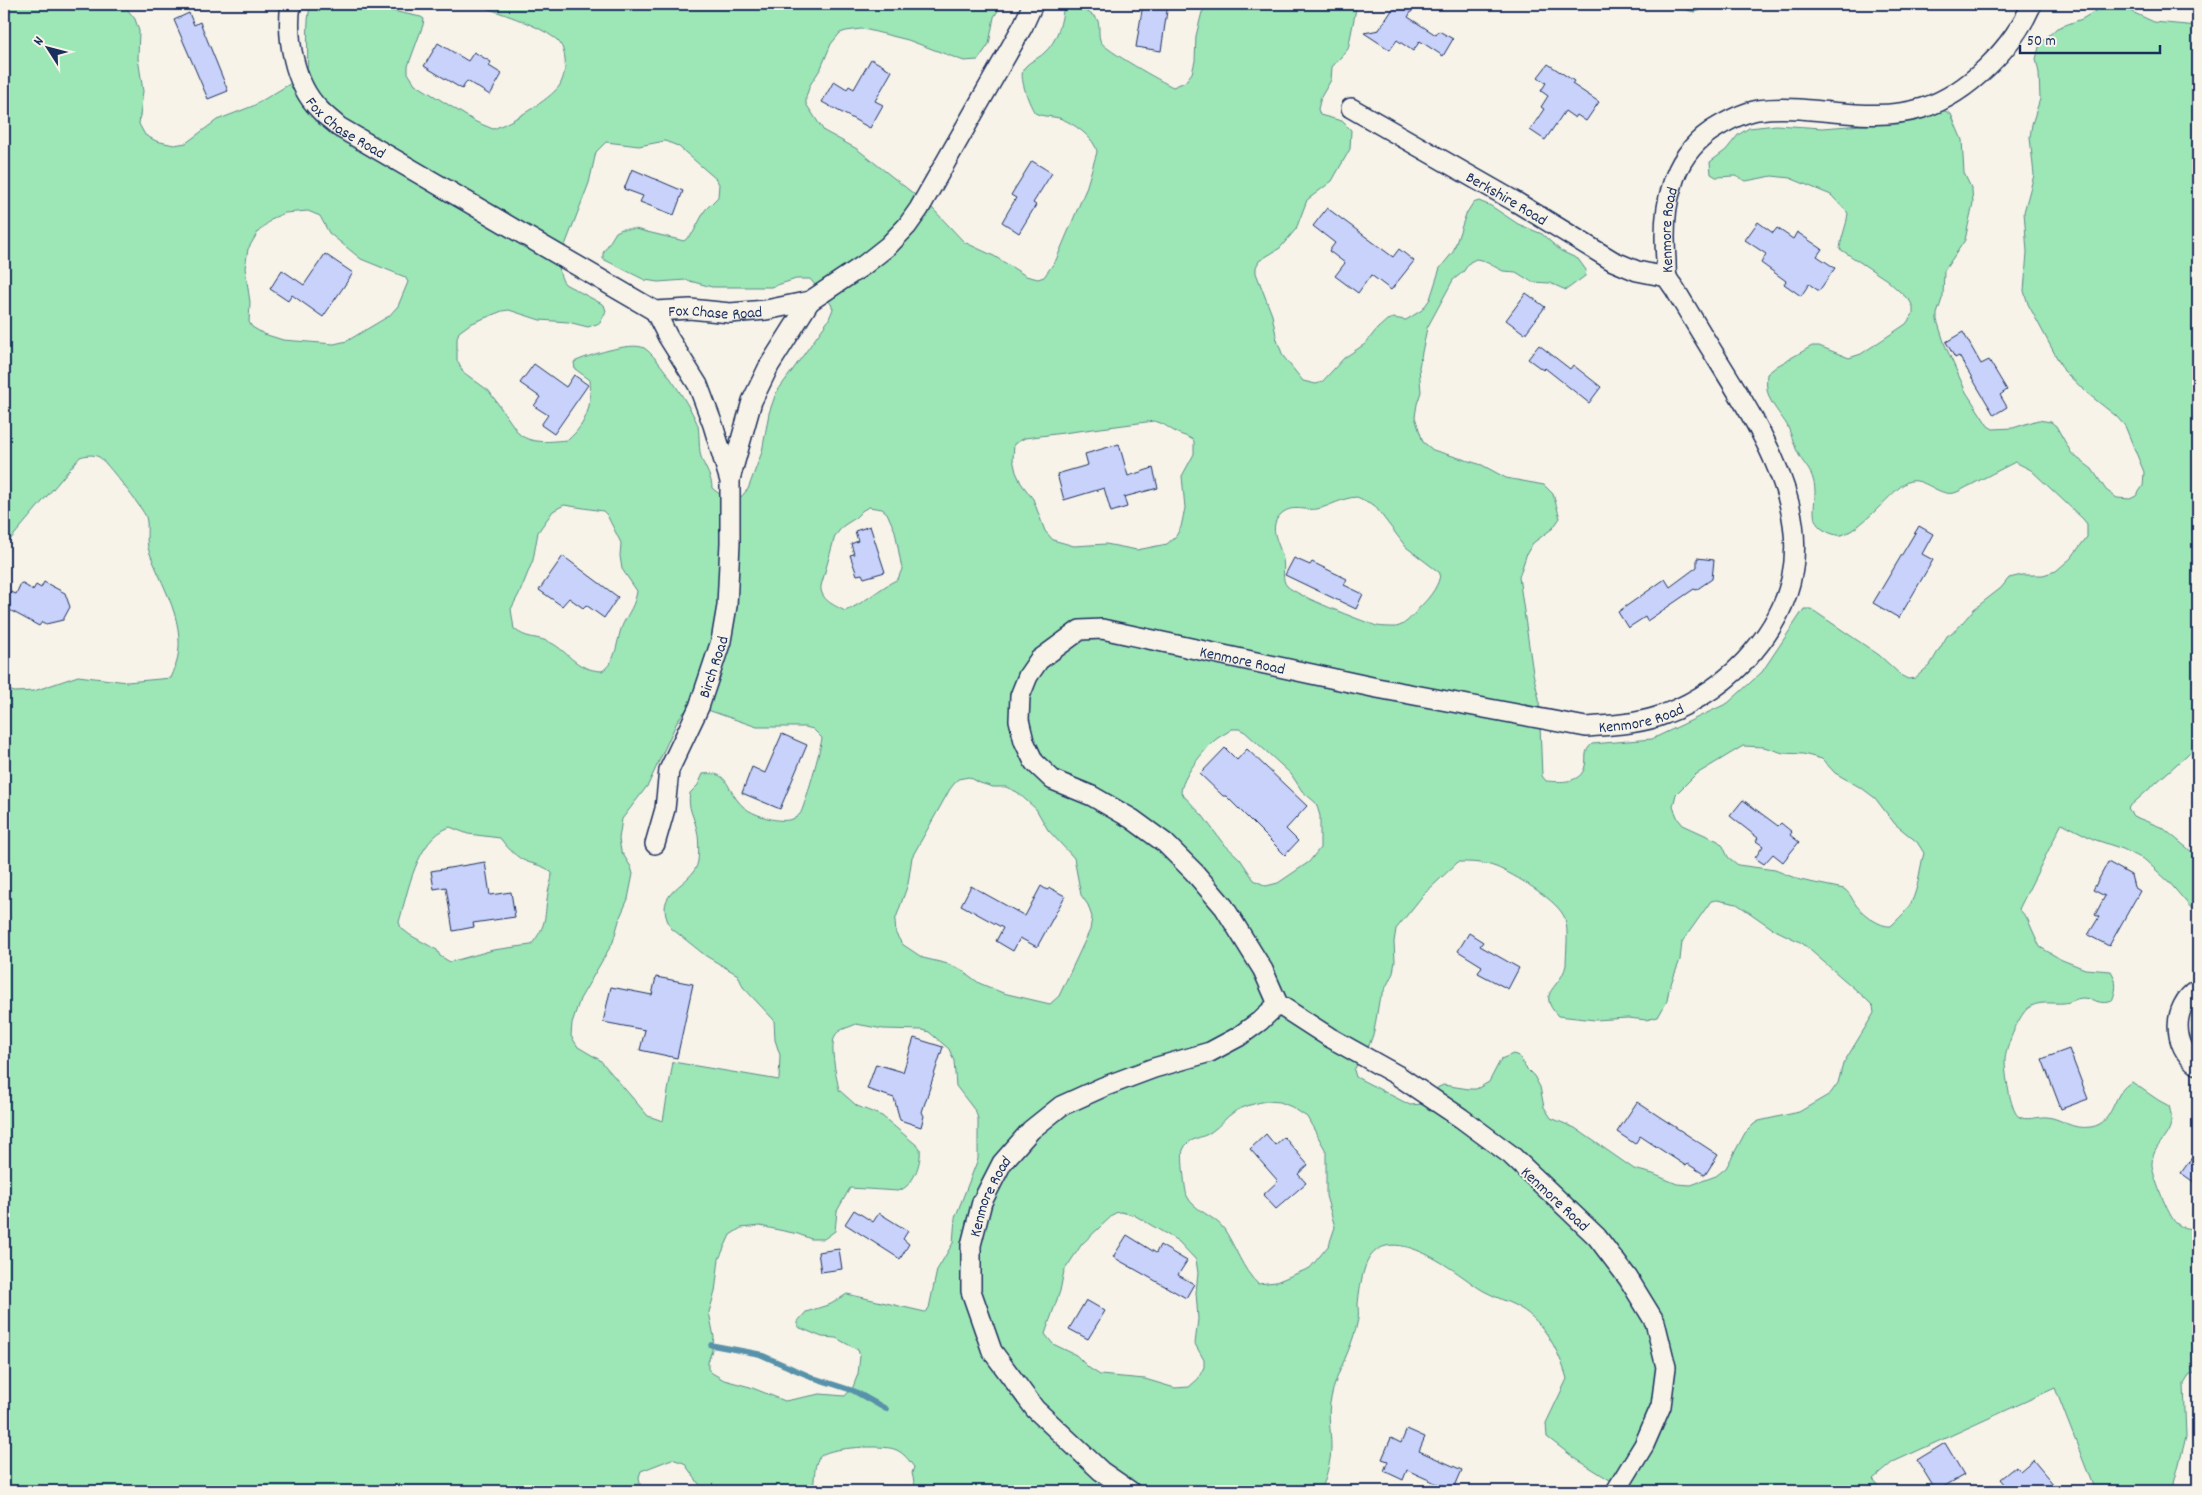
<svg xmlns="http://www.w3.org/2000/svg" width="2202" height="1495" font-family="Dekko,sans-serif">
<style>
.green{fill:#9de6b6;stroke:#5c8a8a;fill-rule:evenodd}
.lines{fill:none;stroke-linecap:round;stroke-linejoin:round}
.stream{stroke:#5992aa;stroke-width:5.5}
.building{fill:#c8d2fa;stroke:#1b2f5e}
.minor-casing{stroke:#1b2f5e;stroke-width:22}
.minor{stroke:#f7f3e8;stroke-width:19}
.labels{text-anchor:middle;stroke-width:4;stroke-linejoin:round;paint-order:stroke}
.street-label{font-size:16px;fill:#1b2f5e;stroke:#f7f3e8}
</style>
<rect width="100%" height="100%" fill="#f7f3e8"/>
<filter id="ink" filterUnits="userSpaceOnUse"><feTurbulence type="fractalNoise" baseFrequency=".02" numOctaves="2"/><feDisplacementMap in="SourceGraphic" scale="10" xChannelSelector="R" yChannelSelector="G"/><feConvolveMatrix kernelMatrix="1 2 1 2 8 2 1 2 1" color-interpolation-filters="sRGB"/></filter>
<g filter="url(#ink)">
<path class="green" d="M4,4h119l12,15 4,12 -1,27 5,33 -4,33 6,11 11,6 18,4 12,-2 31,-23 36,-14 45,-27 9,-8c2,-21 -2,-49 4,-67h48l62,13 3,2 -1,6 -15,41v7l7,11 61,38 17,7c17,-6 57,-29 67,-44 4,-8 6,-18 5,-26 -1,-8 -3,-15 -9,-20 -21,-16 -57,-26 -81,-35h527l-8,13 -5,27 -11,16 -14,1 -56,-21 -40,-10 -7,-1 -15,2 -6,2 -9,11 -10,24 -11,17 -4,12v7l18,27 33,18 76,60 31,33 30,14 32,20 12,3 6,-2 12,-17 30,-71 11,-37c-2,-14 -25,-30 -38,-34 -8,-2 -16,-1 -24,-5 -5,-7 -16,-34 -12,-43 4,-8 15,-11 21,-17 14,-12 18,-32 20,-49h16c4,8 12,9 17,15 4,7 0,16 4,23 4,8 61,40 72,45l12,-5 7,-9 3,-12 1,-25 6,-24 10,-8h145l-9,45 -16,18 -1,13 -10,17 -3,12 2,6 22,6 9,9 -1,19 -18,32 -25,19 -11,29 -16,19 -21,13 -3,6v6l16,42 5,25 6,16 20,25 13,3 6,-2 22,-24 21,-14 12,-15 10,-9 6,-2 13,2 16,-10 8,-11 10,-31 13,-16 13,-38 7,-11 6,-2 12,5 27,18 24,10 19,17 17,8 8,11 -1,6 -19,14 -16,-7 -18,-1 -16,-10 -13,-1 -21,-11 -6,-1 -6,3 -7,10 -10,8 -26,48 -8,39 2,25 -4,12 -2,13 8,25 10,8 49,15 24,13 38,7 9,9 7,24 -7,10 -20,15 -6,10 -8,24 14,96 6,26 3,77 4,5c14,1 35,3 39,-15 2,-9 -2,-14 7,-22l60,-5 76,-36 34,-31 42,-63h7l6,4 62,42 23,21 6,3 7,-1 15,-13 17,-29 10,-7 17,-20 27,-21 8,-10 13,-3h21l13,-4 15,-13 16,-21v-13l-4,-5 -52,-49 -16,-8c-15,8 -30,15 -44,23 -5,2 -12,7 -17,8 -17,4 -34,-21 -50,-9 -15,10 -50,55 -68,51 -36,-10 -15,-32 -23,-56 -2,-8 -9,-15 -13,-22 -6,-10 -8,-22 -13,-32 -12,-19 -23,-26 -20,-51l10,-8 35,-20h7l30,12 12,-4 45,-30 7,-10v-7l-3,-6 -23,-21 -47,-31c1,-13 7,-23 8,-36l-17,-18 -41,-17 -18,-2 -26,5 -11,-5 -19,1 -5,-3 -1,-12 16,-12 12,-15 11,-7 27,-3 46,3 67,-5 52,-14 10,5 11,26 2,33 8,17 1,13 -8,37 -21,31 -1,25 -6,18v6l8,25 21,47 22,34 5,3 20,-1 25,-8 13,2 5,4 16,28 20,15 14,21 11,8 13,1 6,-3 7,-10 1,-14 -19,-46 -9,-10 -29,-23 -23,-22 -36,-67 -4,-13 3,-39 -3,-40 10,-37 -4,-38 2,-13 8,-25 -1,-26 -3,-14 3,-12 8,-10 10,-9 25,-9 23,-14 14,1 35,16 44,4v719l-70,63 5,8 30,12 35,29v59l-29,-34 -24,-22 -22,-11 -30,-10 -31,-16 -43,86 8,9 13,29 22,13 23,9 26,2c7,11 5,20 1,30 -11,5 -19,-3 -30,-3 -6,0 -12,5 -18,5 -12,1 -27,-3 -37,6 -9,8 -22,40 -22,52 0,11 5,48 13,55 7,6 21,0 29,1 17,2 23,13 44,10 25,-4 20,-35 41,-45l26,18 11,6c10,30 -16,34 -17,57 -1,10 17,54 24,60 8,6 13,6 22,5v143l-9,5 -5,8 2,53 -14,54h-77l-40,-103 -162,74 -20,17 8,9 6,3h-266l-8,-9 -40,-25 -26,-20 -1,-14 21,-44c-7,-26 -23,-57 -47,-71 -16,-9 -33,-13 -47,-24 -25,-18 -90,-67 -108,-17 -4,11 -6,26 -7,37 0,5 1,10 0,15 -5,29 -22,53 -27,79 -4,16 0,32 0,49 0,15 -5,30 -10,44h-169l-15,-7 -10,7h-211l-4,-18 2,-6c-6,-8 -11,-15 -20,-18 -12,-4 -61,-2 -72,6 -10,6 -6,26 -10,36h-108l-20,-28 -12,-4 -31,12 -2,6 2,14h-637v-802l11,3 19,-1 44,-15 49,6 44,-4c22,-47 -6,-84 -22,-127 -4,-11 0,-24 -3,-34 -2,-7 -42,-58 -47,-60 -6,-3 -13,-2 -19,0l-76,90zM665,141l13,5 38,33 3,5 -1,13 -13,13 -12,23 -9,8 -49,-12h-13l-6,3 -13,21v6l42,21 13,2 28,-2 26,7h59l25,-8h14l21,25 2,5 -5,12 -52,72 -7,20 -7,39 -14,37 -8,9 -18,-2 -10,-8c0,-10 -6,-19 -10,-28 -4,-11 -2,-23 -4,-34 -4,-15 -41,-71 -54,-78 -13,-7 -57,8 -70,14l1,7 15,11c2,26 -3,43 -22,60 -17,1 -35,5 -49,-6l-30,-43 -26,-19 -6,-12v-22l2,-6 11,-8 32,-13 7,-1 31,10 28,2 20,5 12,-4 6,-12 -2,-6 -39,-21c-5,-6 -6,-14 -6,-23l30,-78 7,-31 10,-10 33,4zM308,211l12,5 9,17 32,26 44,18 3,5 -10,24 -9,10 -42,25 -13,3 -51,-4 -19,-6 -12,-7 -3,-5 1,-20 -5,-34 3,-19 10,-17 15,-14 12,-5zM1154,421c12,3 12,6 22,11 6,4 13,4 18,9v13l-12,22 3,32 -4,19 -5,9 -9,8 -30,6 -31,-6 -32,2 -21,-6 -8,-9 -12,-32 -12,-16 -5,-11 -3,-13 1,-15 11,-6zM1357,497l17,8 32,42 34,26c0,11 -10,24 -18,32 -7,7 -15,20 -26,22 -5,0 -13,0 -19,-1 -15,-5 -80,-30 -90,-40 -6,-6 -2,-18 -4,-26 -2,-15 -17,-32 -2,-46 11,-10 23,-3 36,-5 14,-3 24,-11 40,-12zM564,505l39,6 4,4 14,28 -1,13 2,13 15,22c-2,14 -8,21 -14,33 -7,15 -5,37 -21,47 -29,-1 -34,-22 -55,-30 -14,-5 -20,-2 -33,-12l-3,-20 9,-17 13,-32 5,-28 15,-21zM869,507l13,2 5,4 8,18 7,38 -4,10c-20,10 -33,24 -53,32 -11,-6 -25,-11 -24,-25l14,-50 8,-10 11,-7 9,-9zM696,706l61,21h48l8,2 9,9c0,5 -18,72 -22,76 -7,8 -19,7 -29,5 -12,-3 -26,-8 -33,-18 -13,-16 -10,-30 -35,-27l-5,11 -8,8c-3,15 4,23 7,37 2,8 2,22 1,31 -4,26 -49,28 -27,67l35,28 32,19 5,12 31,33 1,20 5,15 -1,25 -106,-18 -10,59 -15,-5 -48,-56 -22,-13 -7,-11 1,-13 8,-24 33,-57 7,-25 8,-18 5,-25 -2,-7 -10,-16 -2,-12 3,-20 26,-34 29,-63 7,-10zM1232,729h7l6,3 46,42 11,17 14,12 4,13v32l-11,14 -31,21 -12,3 -12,-6 -14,-21 -18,-17 -19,-26 -22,-23c0,-15 23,-43 34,-53 5,-4 12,-7 17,-11zM1743,746l21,1 19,6 20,1 19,5 13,14 28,16 12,9 20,26 22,18 7,11c-5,17 -6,43 -17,56 -4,6 -11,12 -16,17 -12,1 -28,-12 -35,-21 -4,-6 -6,-12 -12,-16l-44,-9 -25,-10 -37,-5 -10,-8 -5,-11 -5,-5 -35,-16 -5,-6 -5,-12 3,-13 19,-19zM969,777l11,6 13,4h13l11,5 19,17 12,21 26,28 7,37 7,10 4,12 -2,13 -31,66 -9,8 -47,-11 -24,-10 -19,-14 -12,-5 -25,-6 -21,-14 -6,-10 -1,-13 13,-37 4,-27 38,-68 8,-10zM450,827l18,7 32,4c6,8 14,17 23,22 10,5 22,5 29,13 0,8 -3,13 -4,20 -4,24 0,31 -17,52l-38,5 -43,12 -10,-6 -3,-6 -27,-15 -9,-7 -2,-6c9,-30 17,-83 51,-95zM1458,862c13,0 25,0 38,5 17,7 64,34 69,52 4,11 1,34 1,46 -5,24 -31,26 -8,51l37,4 33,-2 18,2 12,-3 9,-16 2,-12 11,-29 2,-18 29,-41 6,-1 20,4 36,25 29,14 62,54 9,9 1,7 -31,51 -5,19 -8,11 -31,18 -40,9 -5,3 -9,9 -19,35 -10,8 -25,9 -14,-1 -24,-10 -19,-5 -59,-41 -24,-10 -7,-11 -4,-20 -6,-11 -9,-9 -6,-11 -6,-2 -12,5 -12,23 -7,4 -6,3h-7l-26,-4 -6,3 -14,16 -13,1 -54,-28 -2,-7 16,-27 4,-11 5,-31 14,-28 2,-12 -1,-19 2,-13 28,-35zM856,1024l27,5 40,1 6,2 20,17 5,12 2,25 20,26 2,7v40l-23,59 -2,25 -16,27 -8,38 -4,4 -78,-18 -16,10 -25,8 -8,9v6l24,10 14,1 22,12 2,6 -2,18 -5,13 -8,9 -25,-2 -35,7 -35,-14 -26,-7 -12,-7 -4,-4v-7l4,-12 2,-13 -5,-25 6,-20 4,-33 11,-24 11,-7 19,-2 38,8 13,5h13l11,-8 2,-20 13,-23 48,3c15,-4 24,-28 22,-43l-38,-32 -25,-10 -18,-16c-2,-12 -12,-50 -1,-58 5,-4 13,-5 18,-8zM1267,1101l13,1 12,5 15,10 19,34v45l9,31 -6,18 -19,23 -34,14 -18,2c-16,-15 -22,-37 -34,-55 -9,-13 -30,-18 -37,-33 -2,-5 -6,-41 -4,-46 5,-13 19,-11 28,-18 9,-6 15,-15 23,-20 10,-6 22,-9 33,-11zM1121,1212l13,3 44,26 18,19 2,13 -2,19 2,27 -3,25 9,16v7l-6,12 -9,8 -14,1 -30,-9 -45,-4 -11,-7 -13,-13 -23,-11 -8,-10 15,-43 4,-20 18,-27 33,-31z
M1644,4h60l-4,6 -6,2 -18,-5z"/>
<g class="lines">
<path class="stream" d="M711,1345l48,9 55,24 40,13 32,18"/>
</g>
<path class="building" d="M1143,4h25l-7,47 -25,-4z
M1396,4h20l-8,13 28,18 3,-4 14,8 -10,17 -23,-15 -7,10 -16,-11 -7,10 -26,-17 15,-3z
M189,13l5,12 6,-3 28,69 -20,8 -34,-79z
M438,43l30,18 6,-9 17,10 -2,4 13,8 -12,21 -23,-14 -5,8 -38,-23z
M871,59l21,12 -17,30 8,4 -13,23 -48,-26 12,-21 13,8 2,-3 5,3z
M1548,64l26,17 -2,3 27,18 -13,19 -9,-6 -2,3 -10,-7 -20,29 -15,-10 14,-21 -3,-2 7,-11 -7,-5 5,-8 -8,-6z
M1032,161l20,12 -19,30 3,2 -17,28 -17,-11 14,-24 -5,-3z
M632,169l51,22 -9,24 -34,-13 3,-6 -19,-7z
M1327,208l66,49 6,-8 15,12 -23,29 -20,-15 -13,18 -23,-17 10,-13 -16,-12 6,-8 -22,-17z
M1758,222l15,11 4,-5 16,11 4,-7 25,17 -5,7 18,12 -16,23 -10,-7 -8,12 -17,-12 2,-3 -25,-18 5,-9 -21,-14z
M325,254l28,19 -30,44 -31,-22 -4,6 -18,-12 12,-19 22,15z
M1526,293l19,14 -20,27 -19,-14z
M1963,332l18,32 8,-4 18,30 -7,5 7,12 -13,8 -35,-59 -4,2 -9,-16z
M1539,345l31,24 3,-4 28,22 -12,16 -44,-35 -2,2 -15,-11z
M534,364l32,23 8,-12 14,10 -34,49 -13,-9 7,-10 -14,-9 6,-9 -20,-14z
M1119,444l9,32 25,-8 5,20 -34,9 3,10 -16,5 -7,-24 -40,12 -7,-26 31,-9 -3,-11z
M870,526l15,46 -21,6 -2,-4 -5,1 -7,-20 4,-1 -3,-10 7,-3 -3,-10z
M1919,526l14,8 -11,20 11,6 -34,58 -26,-15z
M563,556l55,41 -14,21 -18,-13 -3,3 -14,-10 -7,8 -23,-16z
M1294,558l16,7 2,-3 35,17 -3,6 19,9 -7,15 -71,-34z
M1697,558l17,2 -2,19 -16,11 -2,-1 -47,32 -2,-4 -17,11 -10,-16 47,-33 5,8 27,-20z
M44,582l21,11 5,14 -7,13 -17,4 -4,-2 -3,4 -35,-19 7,-15 5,2 5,-11 12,7 3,-5 5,3z
M782,734l25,11 -27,64 -38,-16 10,-26 13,6z
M1225,748l12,12 10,-11 60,57 -21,23 12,12 -13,14 -59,-59h-3l-23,-22z
M1743,800l35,26 3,-3 11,9 -2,3 9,7 -16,20 -10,-8 -9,10 -9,-6 8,-12 -7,-5 2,-3 -28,-22z
M485,862l5,33 21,-3 4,25 -42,6 1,4 -21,4 -7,-44 -12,2 -3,-18z
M2108,862l23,13 3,12 6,4 -31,55 -21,-11 11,-18 -4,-2 10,-19 -12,-6z
M971,886l54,30 16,-30 6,4 3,-2 15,8 -28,51 -17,-9 -7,13 -17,-10 7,-13 -42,-23z
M1469,933l14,9 -3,4 39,22 -11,21 -30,-16 4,-7 -24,-15z
M656,977l37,7 -16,74 -37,-8 5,-20 -42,-8 8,-35 41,8z
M914,1038l29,9 -21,65 2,4 -3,11 -21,-7 -6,-22 -27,-9 9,-25 27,8z
M2069,1049l19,50 -27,10 -19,-50z
M1637,1102l81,53 -13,20 -17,-11 -2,2 -46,-30 -5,8 -18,-12z
M1266,1134l9,11 9,-8 24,28 -10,9 8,9 -30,26 -13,-14 15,-14 -28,-32z
M2198,1149v36l-17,-12z
M854,1210l19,12 6,-9 29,18 -5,8 6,5 -9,15 -55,-35z
M1127,1235l29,18 4,-8 27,16 -9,14 16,9 -8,14 -73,-41z
M839,1249l3,20 -21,3 -3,-20z
M1086,1300l19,11 -17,28 -19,-10z
M1407,1429l18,8 -6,14 43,19 -9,21 -46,-21 -4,10 -19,-9 4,-10 -6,-2 9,-21 10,5z
M1945,1443l19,32 -28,16 -19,-31z
M2033,1460l26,31h-49l-10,-12 16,-13 4,5z"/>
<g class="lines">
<g class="minor-casing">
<g id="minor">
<path id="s1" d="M291,4c-5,33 3,80 28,105 6,7 14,12 20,18l316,184 35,-2 40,4 36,-3 44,-9 54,-36 24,-19 19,-20 12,-17 104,-183 10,-22"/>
<path id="s2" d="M1351,108l165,94 97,59 24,10 30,6"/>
<path d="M730,479l22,-78 17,-35 41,-65"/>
<path id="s3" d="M655,844l10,-35 4,-39 30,-63 22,-66 6,-35 3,-63v-62l-17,-56 -15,-40 -30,-48 -13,-26"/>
<path d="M2198,989c-27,18 -26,57 0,76"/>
<path id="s4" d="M1130,1491l-29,-20 -66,-62 -43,-58 -21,-60v-46l11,-43 20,-39 29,-33 30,-24 42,-19 51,-19 56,-16 28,-15 22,-16 18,-17"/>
<path id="s5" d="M1616,1491l28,-46 17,-39 5,-39 -11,-45 -27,-44 -31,-41 -86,-82 -50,-37 -64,-43 -68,-38 -51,-33 -15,-34 -39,-63 -30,-35 -29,-29 -33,-24 -40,-23 -39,-16 -19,-18 -10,-21 -5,-21 1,-24 8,-20 11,-16 41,-30 22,-1 275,59 209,39c25,-2 55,-3 79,-13 32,-12 66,-35 88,-62 93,-109 10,-217 -50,-316 -9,-15 -18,-30 -27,-45 -2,-4 -7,-9 -9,-14 -1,-5 -1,-12 -1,-17 -2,-25 -2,-50 6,-74 6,-22 20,-42 39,-55 14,-9 30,-18 47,-21 55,-7 109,15 165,-2 46,-15 90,-61 109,-104"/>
</g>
</g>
<use href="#minor" class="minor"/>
</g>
</g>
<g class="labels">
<g class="street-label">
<text dy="6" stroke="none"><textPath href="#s1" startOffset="145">Fox Chase Road</textPath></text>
<text dy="6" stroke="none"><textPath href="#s2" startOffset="180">Berkshire Road</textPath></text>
<text dy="6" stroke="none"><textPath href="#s5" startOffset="2366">Kenmore Road</textPath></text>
<text dy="6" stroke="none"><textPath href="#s1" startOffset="565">Fox Chase Road</textPath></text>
<text dy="6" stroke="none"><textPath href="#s5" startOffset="1362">Kenmore Road</textPath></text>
<text dy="6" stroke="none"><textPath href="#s3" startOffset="188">Birch Road</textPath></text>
<text dy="6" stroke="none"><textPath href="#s5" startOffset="1768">Kenmore Road</textPath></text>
<text dy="6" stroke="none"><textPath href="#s4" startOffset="360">Kenmore Road</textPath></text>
<text transform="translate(1556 1198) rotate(43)" y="6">Kenmore Road</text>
</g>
</g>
<rect width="2202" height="1495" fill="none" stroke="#f7f3e8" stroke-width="20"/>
<rect x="10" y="10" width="2182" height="1475" fill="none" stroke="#1b2f5e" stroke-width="2" filter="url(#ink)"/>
<g transform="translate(48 48) rotate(306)" stroke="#f7f3e8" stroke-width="4" paint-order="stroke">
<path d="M0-4L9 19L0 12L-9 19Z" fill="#1b2f5e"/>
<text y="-8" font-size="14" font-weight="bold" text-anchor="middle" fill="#1b2f5e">N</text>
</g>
<path d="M2020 45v8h140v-8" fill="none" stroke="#1b2f5e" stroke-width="2.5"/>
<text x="2027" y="45" font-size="15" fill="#1b2f5e" stroke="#f7f3e8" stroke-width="4" paint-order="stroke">50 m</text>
</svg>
